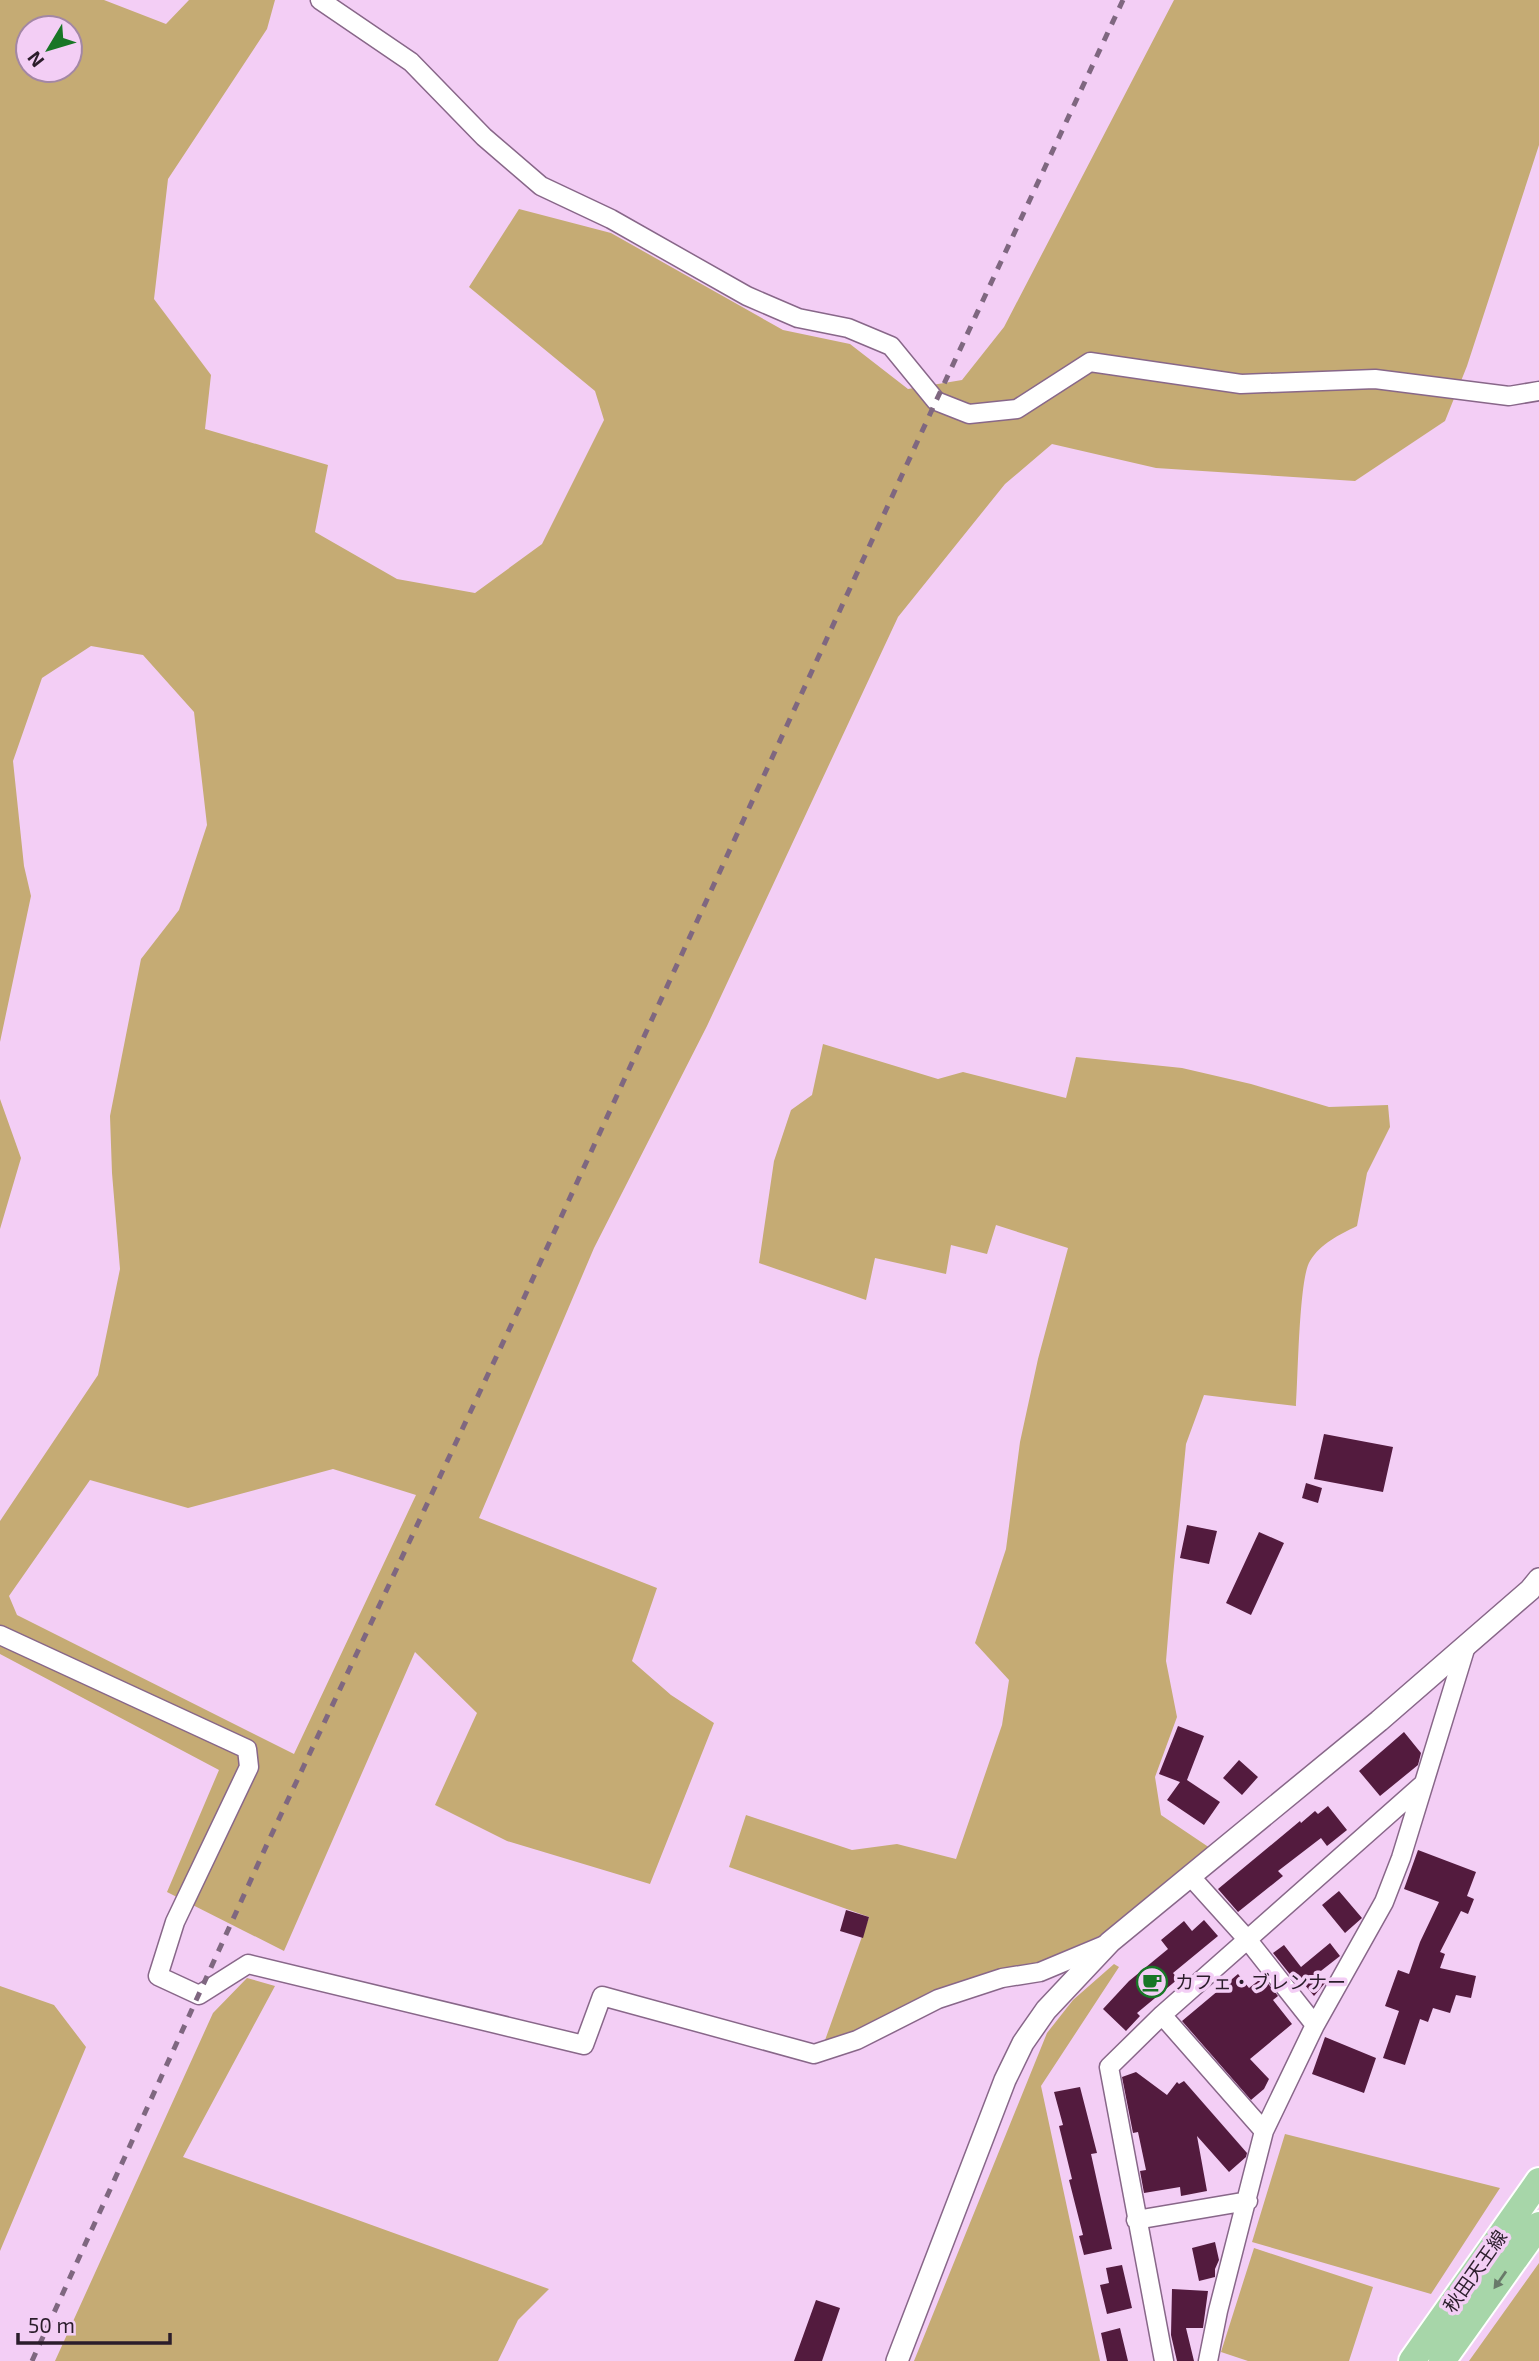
<svg xmlns="http://www.w3.org/2000/svg" width="1539" height="2361" font-family="'Exo 2','Noto Sans JP',sans-serif">
<style>
.green{fill:#c5ab74;fill-rule:evenodd}
.building{fill:#531b3e}
.lines{fill:none;stroke-linecap:round;stroke-linejoin:round}
.minor-casing{stroke:#886789;stroke-width:21}
.tertiary-casing{stroke:#886789;stroke-width:24}
.primary-casing{stroke:#fff;stroke-width:30}
.minor{stroke:#fff;stroke-width:18}
.tertiary{stroke:#fff;stroke-width:21}
.primary{stroke:#a7d6a9;stroke-width:26}
.rail{stroke:#7f6780;stroke-width:5;stroke-dasharray:9 9;stroke-linecap:butt}
.oneway{fill:#697a6a}
.labels{text-anchor:middle;stroke-width:7;stroke-linejoin:round;paint-order:stroke}
.poi-label{font-size:19px;fill:#2b1d2b;stroke:#f3cef5;text-anchor:start}
.street-label{font-size:19px;fill:#2b1d2b;stroke:#f3cef5}
</style>
<rect width="100%" height="100%" fill="#f3cef5"/>
<path class="green" d="M0,0h104l62,24 23,-24h86l-8,29 -99,150 -14,120 57,76 -6,54 123,36 -13,67 82,47 78,14 67,-49 62,-124 -9,-29 -126,-104 50,-78 92,24 172,97 67,14 58,45 54,-9 42,-53 170,-327h365v145l-72,221 -22,55 -90,60 -199,-13 -104,-24 -47,40 -107,133 -191,409 -113,222 -115,270 178,70 -25,73 39,34 43,28 -64,161 -143,-43 -72,-36 42,-92 -62,-61 -131,299 -117,-59 52,-122 -219,-116v-133l98,-146 22,-106 -8,-96 -2,-57 31,-157 38,-49 28,-85 -13,-113 -51,-57 -52,-9 -49,32 -29,83 11,105 7,30 -31,146zM28,28h42v42h-42zM333,1469l83,26 -122,259 -277,-139 -8,-19 81,-116 98,28z
M823,1044l115,35 25,-7 103,26 10,-41 106,11 69,16 78,23 59,-2 2,22 -23,46 -10,53c-18,9 -36,17 -47,35 -11,16 -12,119 -14,145l-92,-11 -18,49 -13,132 -7,85 11,56 -22,60 6,38 49,33 -101,84 -75,32 -41,7 -65,22 -72,39 -32,11 45,-126 -140,-50 17,-52 106,35 45,-6 59,15 46,-134 7,-45 -34,-37 31,-94 14,-107 18,-83 30,-111 -72,-23 -9,29 -36,-9 -5,29 -71,-16 -9,42 -107,-37 15,-102 17,-51 21,-15z
M0,1099l21,59 -21,71z
M1114,1964l5,3 -78,119 59,275h-186l133,-328 26,-33z
M247,1978l28,8 -92,171 366,132 -31,31 -20,41h-443l158,-348z
M0,1986l54,19 32,42 -86,204z
M1285,2134l215,54 -69,106 -179,-52z
M1254,2248l119,39 -24,74h-101l-27,-9z
M1539,2263v98h-70z"/>
<path class="building" d="M1324,1434l69,13 -10,45 -69,-13z
M1306,1483l16,5 -4,15 -16,-5z
M1187,1525l30,6 -8,33 -29,-6z
M1259,1532l25,11 -33,72 -25,-12z
M1178,1726l26,10 -17,44 33,22 -16,23 -37,-25 13,-18 -21,-8z
M1404,1732l17,21 -3,12 -38,31 -21,-25z
M1239,1760l19,17 -16,18 -19,-17z
M1328,1806l19,24 -20,16 -6,-8 -43,33 5,5 -45,36 -20,-23 82,-68 1,2 14,-12 3,3z
M1418,1850l58,22 -9,24 7,3 -6,15 -7,-3 -21,41 5,2 -5,14 36,8 -5,22 -15,-3 -6,18 -17,-5 -5,14 -8,-3 -15,46 -22,-7 16,-47 -14,-5 13,-36 11,4 11,-32 19,-40 -35,-13z
M1339,1891l23,27 -17,15 -23,-28z
M846,1910l23,7 -6,21 -23,-7z
M1204,1920l14,16 -45,37 5,6 -41,34 3,3 -14,15 -23,-22 26,-28 39,-32 -7,-9 23,-19 8,10z
M1330,1943l10,13 -23,18 8,9 -11,13 -14,-17 -4,3 -23,-29 11,-8 17,22z
M1238,1974l11,14 14,-11 15,19 -5,4 19,24 -42,35 19,20 -5,10 -13,11 -69,-79z
M1325,2037l51,21 -12,35 -52,-19z
M1136,2072l31,23 10,-13 2,2 5,-3 63,72 -1,4 -17,15 -32,-36 10,55 -26,5 -1,-9 -36,6 -4,-22 6,-1 -8,-38 -5,1 -11,-56z
M1080,2087l17,66 -6,1 21,95 -28,6 -5,-19 4,-1 -14,-55 3,-1 -13,-53 4,-1 -9,-33z
M1215,2242l4,18 -4,9v8l-16,4 -7,-33z
M1122,2265l10,43 -25,6 -7,-29 9,-2 -3,-15z
M1172,2289l36,2 -5,37h-17l8,33h-17l-6,-26z
M816,2300l24,8 -18,53h-28z
M1120,2328l8,33h-21l-6,-28z"/>
<g class="lines">
<g class="minor-casing">
<path id="minor" d="M320,0l91,62 73,75 57,49 70,33 136,77 51,22 50,10 43,18 45,55 33,13 48,-5 73,-47 151,22 134,-5 134,17 30,-5
M0,1635l247,114 2,18 -74,155 -17,54 41,19 49,-31 336,81 18,-49 212,58 43,-14 81,-41 64,-21 38,-6 67,-28
M1191,1877l56,62 68,86
M1162,2015l102,116
M1136,2220l112,-19
M1164,2361l-55,-294 53,-52 260,-230
M1208,2361l10,-50 46,-180 51,-106 69,-123 17,-44 65,-212"/>
</g>
<g class="tertiary-casing">
<path id="tertiary" d="M897,2361l108,-281 18,-37 23,-33 64,-68 269,-221 151,-131 9,-11"/>
</g>
<g class="primary-casing">
<path id="primary" d="M1412,2361l127,-180
M1442,2361l97,-136"/>
</g>
<use href="#minor" class="minor"/>
<use href="#tertiary" class="tertiary"/>
<use href="#primary" class="primary"/>
<path class="rail" d="M32,2361l237,-521 254,-540 413,-899 187,-401"/>
</g>
<defs><path id="oneway-solid" d="M-6-.8H1V-3.2L6.5 0L1 3.2V.8H-6Z" transform="scale(1.75)"/></defs>
<use class="oneway" href="#oneway-solid" transform="translate(1500 2280) rotate(125)"/>
<defs>
<g id="cafe-ring" transform="scale(1.575)"><circle r="9.5" fill="#f3cef5" stroke="#187626" stroke-width="1.5"/><path d="M-5.5-4.5H6V0H3Q3 3.5 0 3.5H-2.5Q-5.5 3.5-5.5 0ZM3-3.2v2h1.7v-2ZM-6 4.5H4V6H-6Z" fill="#187626"/></g>
</defs>
<g fill-rule="evenodd">
<use href="#cafe-ring" x="1152" y="1982"/>
</g>
<g class="labels">
<g class="poi-label">
<text x="1175" y="1989">カフェ・ブレンナー</text>
</g>
<g class="street-label">
<text transform="translate(1475 2271) rotate(-55)" y="7">秋田天王線</text>
</g>
</g>
<g transform="translate(49 49) rotate(232)"><circle r="33" fill="#f3cef5" stroke="#a387a4" stroke-width="2"/>
<path d="M0-5L12 26L0 18L-12 26Z" fill="#187626"/>
<text y="-10" font-size="19" font-weight="bold" text-anchor="middle" fill="#2b1d2b">N</text>
</g>
<path d="M18 2333v10h152v-10" fill="none" stroke="#2b1d2b" stroke-width="3.5"/>
<text x="28" y="2333" font-size="21" fill="#2b1d2b" stroke="#f3cef5" stroke-width="5" paint-order="stroke">50 m</text>
</svg>
